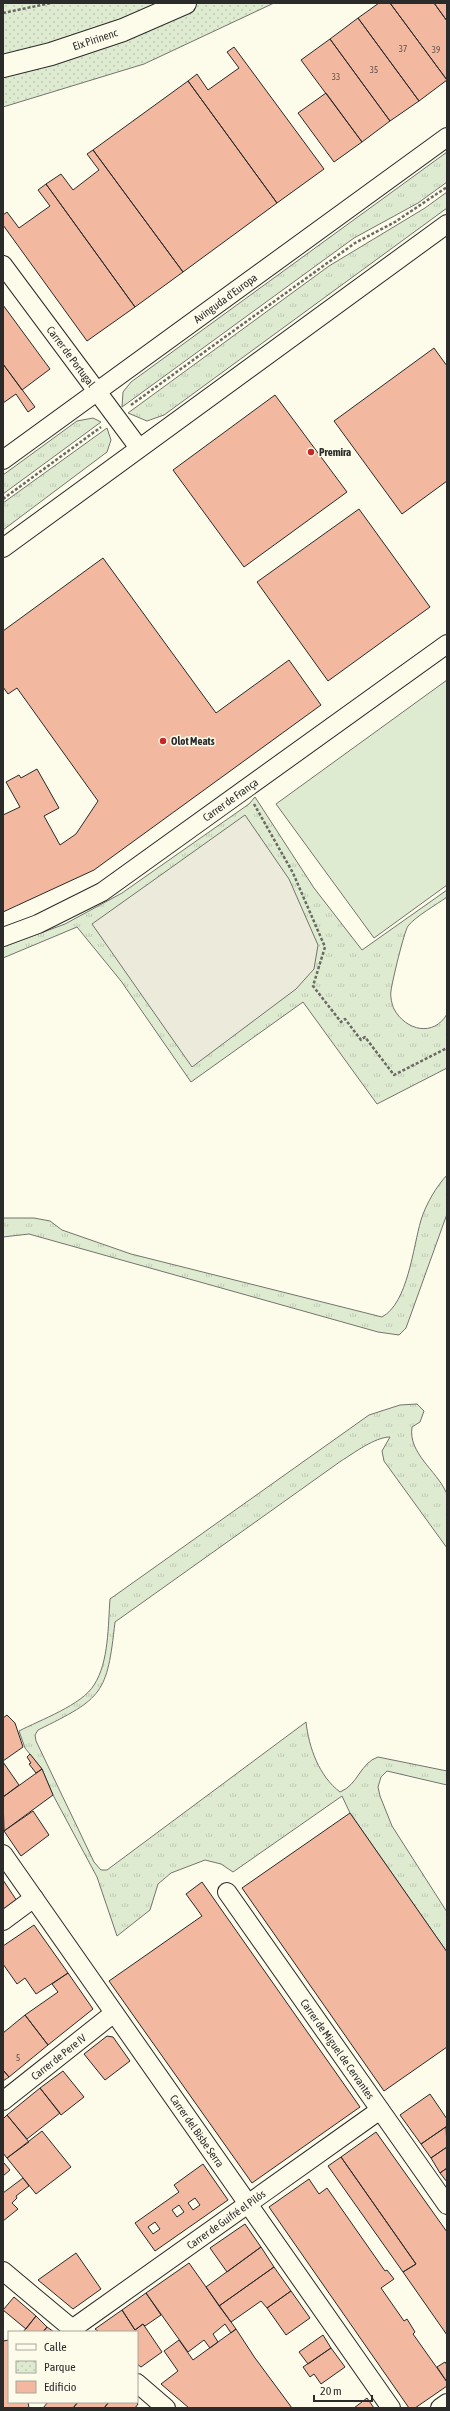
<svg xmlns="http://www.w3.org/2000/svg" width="450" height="2411" font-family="'Asap Condensed',sans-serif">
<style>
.grass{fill:url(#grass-tufts);stroke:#74746e}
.park{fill:url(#park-dots);stroke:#74746e}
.garden{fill:#deebd1;stroke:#74746e}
.parking{fill:#eceadb;stroke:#74746e}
.building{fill:#f2b8a0;stroke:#2b2b2b;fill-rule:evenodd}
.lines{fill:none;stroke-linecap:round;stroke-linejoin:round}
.minor-casing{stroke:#2b2b2b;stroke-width:20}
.primary-casing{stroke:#2b2b2b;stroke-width:24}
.path{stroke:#6a6964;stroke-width:2.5;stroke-dasharray:3 2;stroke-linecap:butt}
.minor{stroke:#fdfbea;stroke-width:18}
.primary{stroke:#fdfbea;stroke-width:22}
.poi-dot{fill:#c62828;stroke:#fdfbea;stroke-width:1.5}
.labels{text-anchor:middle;stroke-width:3;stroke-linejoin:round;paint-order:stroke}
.number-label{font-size:9px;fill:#5d4e48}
.street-label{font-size:11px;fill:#2b2b2b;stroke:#fdfbea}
.poi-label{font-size:11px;font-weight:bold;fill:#2b2b2b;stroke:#fdfbea;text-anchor:start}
</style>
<defs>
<pattern id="grass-tufts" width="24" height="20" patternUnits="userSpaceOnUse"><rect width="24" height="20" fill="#deebd1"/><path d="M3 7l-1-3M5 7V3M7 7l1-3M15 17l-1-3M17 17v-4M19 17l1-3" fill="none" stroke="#bfcab4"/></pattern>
<pattern id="park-dots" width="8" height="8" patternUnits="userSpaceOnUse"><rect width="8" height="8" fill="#deebd1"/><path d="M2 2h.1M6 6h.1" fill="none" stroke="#bfcab4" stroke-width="1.8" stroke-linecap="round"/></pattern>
</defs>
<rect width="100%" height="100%" fill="#fdfbea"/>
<path class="grass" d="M447,152v30l-29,21 -64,35 -232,169 1,-15 8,-10z
M447,192v16l-283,207 -17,6 -19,-8 201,-147 96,-58z
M93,418l8,4 -98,72v-19l74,-54z
M107,428l4,12 -4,12 -104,78v-27z
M255,797l59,91 48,62 85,-60v7c-11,8 -31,19 -39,29 -4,6 -16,56 -17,65 -1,5 1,14 3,18 12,22 40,28 53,5v54l-70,36 -74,-102 -112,80 -70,-101 -44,-54 -74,31v-11l62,-23 57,-31 127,-89z
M447,1175v39l-41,114 -7,7 -21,-3 -349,-98 -26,3v-19h31l16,3 12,9 69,24 251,63c26,-14 31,-70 39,-97 5,-16 15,-33 26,-45z
M417,1404l7,7 -4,11 -8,5c-4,26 24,43 34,65 4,7 1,45 1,56l-63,-87 -2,-10 8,-14c-15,0 -36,16 -49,24l-226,161c-8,72 -12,76 -77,108l-3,5 1,6 58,121 7,8h6l199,-148c3,26 13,54 34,70 18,-7 20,-29 38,-35l69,14v14l-60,-14 -6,6 -3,10 2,9 12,30 55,86v40l-97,-139 -8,-17 -109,76 -12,-8 -16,-4 -34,13 -13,11 -8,26 -33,26 -20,-59 -44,-82 -11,-26 -17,-21 -6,-17c21,-11 63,-26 75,-46 15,-23 14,-60 16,-86l259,-184 31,-10z"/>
<path class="park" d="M3,3h271l-130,61 -141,43z"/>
<path class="garden" d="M447,680v205l-73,53 -98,-134z"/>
<path class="parking" d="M245,815l44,64 29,66 -4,24 -18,20 -104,78 -100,-143z"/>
<path class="building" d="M379,3h11l57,77 -28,21 -61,-83z
M390,3h44l13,18v59z
M434,3h13v18z
M358,18l61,83 -29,20 -60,-82z
M330,39l60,82 -28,21 -61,-82z
M234,47l90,122 -47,34 -89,-122 9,-7 11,16 31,-22 -12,-16z
M188,81l89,122 -94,69 -90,-122z
M326,93l36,49 -28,20 -36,-49z
M93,150l90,122 -48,35 -89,-123 15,-10 12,16 26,-20 -12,-16z
M46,184l89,123 -48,34 -84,-116v-10l4,-3 12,16 31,-22 -12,-16z
M3,305l47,64 -28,21 -19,-26z
M434,348l13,18v115l-45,33 -68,-93z
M3,364l32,43 -7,5 -12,-18 -13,9z
M275,395l72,97 -103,75 -71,-97z
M359,509l71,98 -102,74 -71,-99z
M103,558l113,155 73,-53 32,45 -227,165 -91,42v-97l17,-8 -14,-25 13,-7 2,3 16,-9 22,39 -15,8 16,29 16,-11 22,-33 -81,-113 -9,6 -5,-7v-56z
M7,1715l8,8 8,24 -20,14v-43z
M30,1754l12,15 -6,4 -7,-9 2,-1 -4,-6z
M3,1762l16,23 -16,12z
M42,1769l11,26 -49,36 -1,-34z
M33,1811l16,24 -28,21 -17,-25z
M350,1813l97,139v95l-63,44 -142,-203z
M3,1880l14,21 -14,10z
M202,1882l158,225 -108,76 -143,-202 93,-65 -16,-22z
M34,1925l34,48 -32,21 -11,-16 -8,6 -14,-20v-18z
M68,1973l25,36 -45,36 -23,-30 33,-23 -6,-8z
M25,2015l23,30 -39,32 -6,-7v-37z
M107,2036l6,1 17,24 -25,19 -21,-26z
M3,2070l6,7 -6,4z
M63,2071l21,26 -23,18 -21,-27z
M40,2088l20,25 -33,26 -20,-24z
M430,2094l17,25v7l-26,18 -21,-29z
M7,2115l22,27 -22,16 -4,-5v-34z
M446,2127l1,20 -16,11 -10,-14z
M42,2131l29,36 -35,27 -29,-36z
M376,2132l71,100v103l-44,-63 13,-8 -75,-107z
M447,2147v21l-7,5 -9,-15z
M341,2157l75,107 -13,8 -75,-106z
M4,2163l6,7 -7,6v-12z
M203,2164l25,36 -73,51 -20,-28 44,-31 -5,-7zM195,2198l5,7 -7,5 -5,-7zM179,2205l5,7 -7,5 -5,-7zM155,2222l5,7 -7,5 -5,-7z
M447,2168v14l-7,-9z
M23,2178l6,8 -13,10 1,2 -5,5 6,6 -15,12v-28z
M309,2179l10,15 8,-6 58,83 2,-1 7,9 -13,9 23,33 3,-2 8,13 -2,2 34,48v4l-32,22h-6l-140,-201z
M245,2224l16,23 -34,25 -17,-24z
M261,2247l13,20 -55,39 -13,-19z
M76,2253l25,36 -28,20 -35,-29z
M189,2263l47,66 -5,4 -6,-9 -12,10 5,8 -8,6 -6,-8 -16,12 -42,-59z
M274,2267l17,24 -24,17 -6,-7 -30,21 -12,-16z
M291,2291l19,27 -24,17 -19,-27z
M146,2293l15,22 -16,11 -2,-2 -8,6 -13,-20z
M14,2297l22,19 -10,13 -23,-19z
M122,2310l13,20 8,-6 19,28 -21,15 -4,-3v-32h-38l-4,-3z
M36,2316l11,11 -4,5h-20z
M47,2327l7,5h-11z
M236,2329l19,29 37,50h-103l-28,-24 17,-13 -14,-20 15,-11 14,20z
M323,2335l8,13 -23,16 -9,-12z
M9,2340v62h19l1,6h-26v-67z
M331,2348l14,19 -24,17 -7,-10 -4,3 -7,-10z
M445,2362l2,3v17l-10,-15z
M367,2398l7,10h-20z
M48,2402h30l-5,6h-30z
M78,2402h31l-5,6h-31z
M109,2402h27l2,2 -3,4h-31z"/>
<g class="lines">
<g class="minor-casing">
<g id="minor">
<path id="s1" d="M3,265l136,183"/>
<path id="s2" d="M3,460l444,-323"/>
<path d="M3,548l444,-324"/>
<path id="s3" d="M3,937l35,-13 64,-32 345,-248"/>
<path id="s4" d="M3,1854l388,554"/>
<path id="s5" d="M227,1892l220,313"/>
<path d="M3,1921l31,-23"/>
<path id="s6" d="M3,2101l111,-88"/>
<path d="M3,2271l73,61"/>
<path id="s7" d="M72,2329l308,-219"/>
<path d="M137,2383l29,25"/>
<path d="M440,2408l7,-5"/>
</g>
</g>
<g class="primary-casing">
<g id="primary">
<path id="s8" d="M3,66l48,-12 72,-24 62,-27"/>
</g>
</g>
<path class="path" d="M3,13l48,-10
M131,405l224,-162 40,-21 52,-35
M3,499l98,-72
M254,804l39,69 32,74 -12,39 28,36 4,-3 16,21 4,-3 29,38 53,-27"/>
<use href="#minor" class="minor"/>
<use href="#primary" class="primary"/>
</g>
<g class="poi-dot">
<circle cx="311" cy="452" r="4"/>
<circle cx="163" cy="741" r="4"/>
</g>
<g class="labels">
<g class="number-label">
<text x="403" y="52">37</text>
<text x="436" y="53">39</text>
<text x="374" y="73">35</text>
<text x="336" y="80">33</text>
<text x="18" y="2061">5</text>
</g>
<g class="street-label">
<text dy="4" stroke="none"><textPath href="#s8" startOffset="96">Eix Pirinenc</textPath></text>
<text dy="4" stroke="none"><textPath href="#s2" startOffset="275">Avinguda d'Europa</textPath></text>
<text dy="4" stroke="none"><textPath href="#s1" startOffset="114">Carrer de Portugal</textPath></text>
<text dy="4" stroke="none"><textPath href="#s3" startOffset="267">Carrer de França</textPath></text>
<text dy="4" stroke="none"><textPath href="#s5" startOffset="192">Carrer de Miguel de Cervantes</textPath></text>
<text dy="4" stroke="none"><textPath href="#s6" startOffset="71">Carrer de Pere IV</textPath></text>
<text dy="4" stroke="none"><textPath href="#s4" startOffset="338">Carrer del Bisbe Serra</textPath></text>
<text dy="4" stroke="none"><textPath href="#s7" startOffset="189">Carrer de Guifré el Pilós</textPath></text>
</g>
<g class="poi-label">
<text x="319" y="456">Premira</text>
<text x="171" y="745">Olot Meats</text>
</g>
</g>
<rect width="450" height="2411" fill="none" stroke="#2b2b2b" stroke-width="8"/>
<rect x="8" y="2331" width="130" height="72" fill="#fdfbea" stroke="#a9a89e"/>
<rect x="16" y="2344" width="20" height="6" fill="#fdfbea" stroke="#a9a89e"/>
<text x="44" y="2351" font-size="12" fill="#2b2b2b">Calle</text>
<rect x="16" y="2361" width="20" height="12" fill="url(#park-dots)" stroke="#a9a89e"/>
<text x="44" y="2371" font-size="12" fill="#2b2b2b">Parque</text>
<rect x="16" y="2381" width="20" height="12" fill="#f2b8a0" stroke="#a9a89e"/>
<text x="44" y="2391" font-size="12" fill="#2b2b2b">Edificio</text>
<path d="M314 2395v6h58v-6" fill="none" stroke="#2b2b2b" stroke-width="2"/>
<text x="320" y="2395" font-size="12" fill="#2b2b2b" stroke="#fdfbea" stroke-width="3" paint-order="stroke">20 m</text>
</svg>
